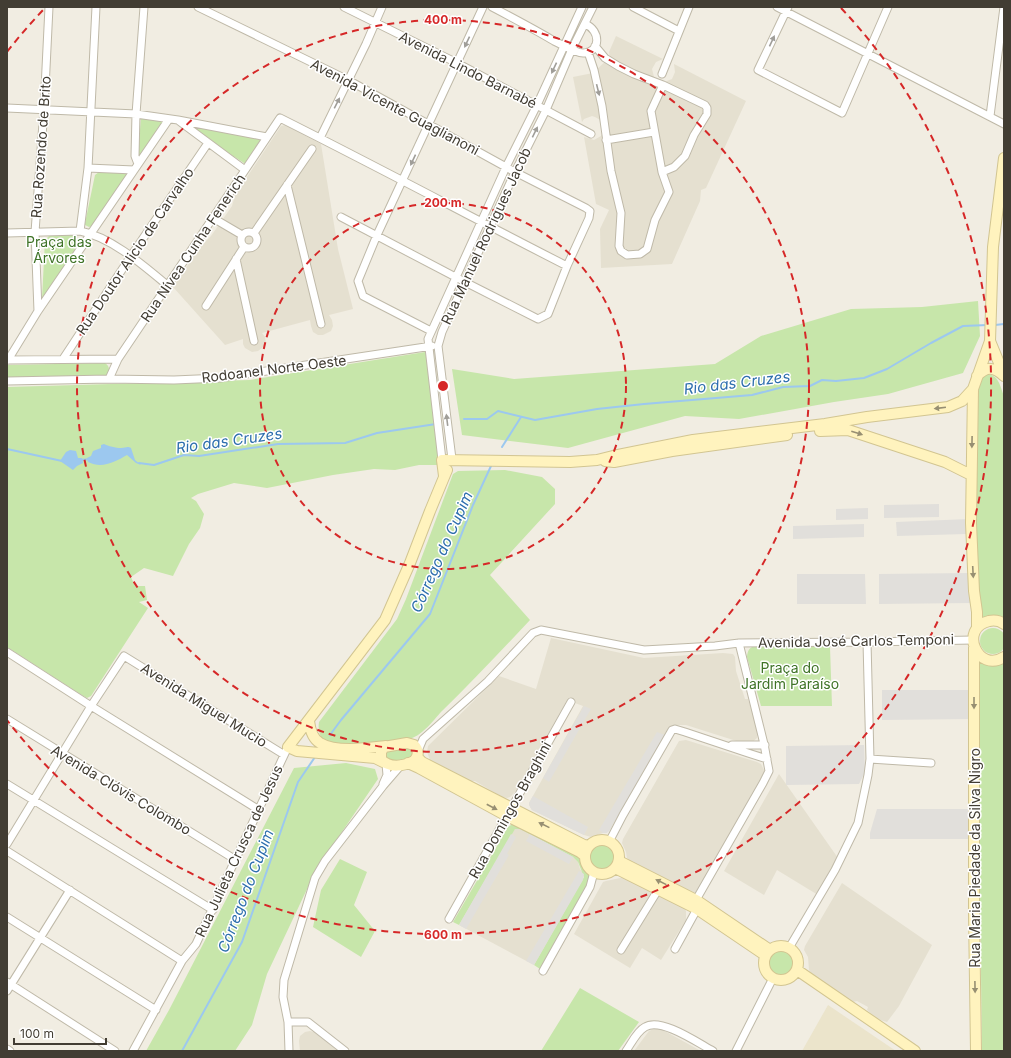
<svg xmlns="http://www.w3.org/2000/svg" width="1011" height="1058" font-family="Inter,sans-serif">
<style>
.residential{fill:#e5e0d0}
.education{fill:#ebe4cb}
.green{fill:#c7e6aa}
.parking{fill:#e1dfdb}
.water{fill:#9cc8ef}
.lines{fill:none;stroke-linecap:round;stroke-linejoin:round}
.stream{stroke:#9cc8ef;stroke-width:2}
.street-casing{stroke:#bfb9a8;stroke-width:9}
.secondary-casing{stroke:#d2c591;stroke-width:12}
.street{stroke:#fff;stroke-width:7}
.secondary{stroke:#fff3be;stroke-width:10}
.oneway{fill:#a09e99}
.oneway2{fill:#978f72}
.ring{fill:none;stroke:#d62828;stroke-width:2;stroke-dasharray:7 5}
.labels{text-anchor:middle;stroke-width:3;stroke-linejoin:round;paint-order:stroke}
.street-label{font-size:14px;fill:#423d33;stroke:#fff}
.park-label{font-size:14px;fill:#3f7327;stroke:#fff}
.water-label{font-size:15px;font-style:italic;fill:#2d6ead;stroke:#fff}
.centre{fill:#d62828;stroke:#fff;stroke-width:2}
.ring-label{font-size:12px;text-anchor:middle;font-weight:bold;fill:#d62828;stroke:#fff;stroke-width:3;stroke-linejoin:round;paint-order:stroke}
</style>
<rect width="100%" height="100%" fill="#f1ede2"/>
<path class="residential" d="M616,36l47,23 -7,3 -4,7 2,8 3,3 7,2 8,-3 3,-7 -1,-8 72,37 -40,87 -5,2 -1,11 -28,63 -71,4 -1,-39 9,-19 -13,-6 -12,-67 10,3 7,-4 2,-3 -1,-12 -7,-4 -3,-1 -8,3 -2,3 -9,-45 20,-4 17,-16 -1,-5z
M285,125l36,19 17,105 15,60 -24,6 3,5 1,6 -2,5 -8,4h-5l-5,-3 -2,-6 -1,-6 -48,13 3,4 1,6 -4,5 -4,3 -6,1 -7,-4 -2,-4v-5l-18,6 -52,-58 27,-40 11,-11 21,-30 3,-11 46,-69z
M551,638l93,20 79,-5 10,1 2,3 1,14 9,28h3l9,28v11l-8,7 -63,-20h-13l-3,3 -5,7 -56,96 -18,6 -7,-2 -52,-25 -3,-5v-2l54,-97 -16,-6 -52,92 -5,5 -3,1 -5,-1 -27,-16h-4l-41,-21 -3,-8 1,-6 71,-70 37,13z
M686,740l71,22 4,2 4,8 -68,122 -67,-32 -3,-4 -1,-6 -4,-9 1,-4 56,-98z
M779,774l59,84 -20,37 -41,-25 -13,25 -40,-24z
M515,829h5l53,28 5,5 2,7 4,5 -2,8 -48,83 -75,-40 52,-91z
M625,877l59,31 2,3v9l-25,40 -19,-12 -12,20 -56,-34 29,-52 3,-1z
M842,883l90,62 -33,61 -12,16 -10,-3 -10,-9 1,-3 -11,-6 -4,1 -7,-4 -35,-25 -2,-3 -1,-13 -4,-7 1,-4z
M656,1028l5,1 40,22h-67l15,-20z
M310,1031l4,1 24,19h-38l-1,-10 1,-5 5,-4z"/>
<path class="education" d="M828,1005l68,46h-94z"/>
<path class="green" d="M141,117l22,4 -23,37 -2,-2z
M192,127l67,11 2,2 -15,23h-2l-53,-34z
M99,172l27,1 2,2 -36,51 -3,1 -4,-2v-2l10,-48z
M74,235l3,2v9l-2,5 -32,49 -1,-1 3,-59 4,-4z
M978,301l2,35 -17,37 -75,21 -54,8 -95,17 -54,-3 -117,32 -106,-13 -10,-66 62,10 201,-15 46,-28 90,-27 71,-2z
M425,352l2,5 12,108h-20l-24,5 -21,-1 -41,6 -66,13 -33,-5 -36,11 -7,4 5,3 8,13 -4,14 -11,16 -16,32 -29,-8 -13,9 4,9h10l2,14 -8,2 9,6 -57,88 -4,2 -7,-4 -73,-47v-260l243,-7z
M105,363c6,4 5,10 -1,14l-97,1v-13z
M987,374c12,1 13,12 17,22v225l-27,3 -1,-240 1,-4z
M505,470l37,7 13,12v15l-65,71 40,45c-29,31 -58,62 -89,92 -7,8 -19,23 -29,26 -22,8 -53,8 -76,6 -13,-1 -19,-8 -17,-22l78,-103 9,-20 47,-125 5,-3z
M980 641a13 13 0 1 1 26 0a13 13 0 1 1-26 0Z
M767,645l63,2 2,59h-71l-14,-49c1,-13 9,-11 20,-12z
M977,660c8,6 17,7 27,3v388h-22z
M407,746l7,4 -1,8 -23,4 -6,-9 2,-2z
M346,763l29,6 3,10 -62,91 -49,104 -15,51 -17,26h-89l23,-41 125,-242z
M514,823l71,37c1,9 6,11 5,21l-50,88 -6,-4 50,-88 -6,-15 -5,-5 -53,-28h-5l-56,96 -6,-3 55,-95z
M588 858a14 14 0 1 1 28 0a14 14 0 1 1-28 0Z
M340,859l27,13 -13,33 21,26 -14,26 -48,-30 8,-37z
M767 963a14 14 0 1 1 28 0a14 14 0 1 1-28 0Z
M580,988l59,34 -21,29h-77z"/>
<path class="parking" d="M939,504v13l-55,1v-13z
M868,508v11l-32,1v-11z
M969,519l-3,15 -69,2 -1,-14z
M864,524v13l-71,2v-13z
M971,573l1,30 -93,1v-30z
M797,574h68l1,30h-69z
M882,690h91v29l-91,1z
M584,706l7,3 -42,73 -6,-4z
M657,732l8,3 -56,96 -2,2h-4l-4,-3z
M864,745l1,27 -6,12 -73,1v-39z
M533,796l55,31 -4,8 -52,-25 -2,-3 -1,-4z
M877,809h97l-1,30h-103v-6z
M511,834l5,3 -9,17 2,1 -43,74 -7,-4z
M530,834l43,23 -4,7 -43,-23z
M579,871l5,3 -1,6 -49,85 -8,-4z"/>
<path class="water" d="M104,444c4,2 12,4 17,4 5,0 6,-2 10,0l4,12 6,5 -5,-2 -9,-8c-12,7 -25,14 -39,7l-1,-4 4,-2 2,-5 8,-3v-3z
M70,450l6,1 2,7h4l1,5 -6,3 -4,4 -13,-9 6,-9z"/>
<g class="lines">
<path class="stream" d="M995,325l9,-1
M464,419h23l11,-8 37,9 62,-11 47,-5 108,-9 31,-8 27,-1 12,-6 14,1 28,-3 23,-9 44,-26 32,-17 25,-1
M502,447l19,-30
M7,449l55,12
M81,460l9,-1
M139,463l15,2 30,-10 15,1 79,-12 67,-1 32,-10 59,-9
M330,735l11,-15 89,-106 43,-109 18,-39
M182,1051l60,-109 56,-160 17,-25"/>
<g class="street-casing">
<path id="street" d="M198,7l150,73 167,92 71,36 4,3 -1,7 -22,48 -19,48 -10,5 -73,-37 -124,-65
M344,7l113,56 134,71
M492,7c21,11 42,22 62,34 7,3 21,12 29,12 18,0 18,-23 2,-29
M633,7l46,24
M777,7l227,117
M788,7l-30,63 84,43 46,-106
M595,46l10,12 13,8 16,8 29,11 42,20 2,3v6l-13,21 -9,21 -11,11 -12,5
M588,52l6,18 8,36 9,65 10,42 -2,33 2,5 6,4 13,-1 7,-5 8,-29 14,-28 -7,-20 -11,-61 12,-26
M662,74l27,-67
M7,108l129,6 42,6 89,17
M990,116l14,-109
M179,121l66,49
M320,138l46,-94 16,-37
M606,140l48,-8
M138,164l-3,-8 1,-42 8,-107
M88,168l46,2
M287,185l34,139
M213,218l29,17
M80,231l8,-63 8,-161
M241 240a8 8 0 1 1 16 0a8 8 0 1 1-16 0Z
M7,233l73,-2c31,6 63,34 87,54
M254,233l58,-84
M236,259l18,82
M206,306l38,-59
M38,311l-3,-79 9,-123 5,-102
M431,331l-68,-35 -5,-15 19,-46 106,-228
M63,359l68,-103 77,-113
M7,360l111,-1
M8,360l30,-49 131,-192
M109,379l9,-20 162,-241c96,48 191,99 287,148
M7,381l102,-2 65,1 46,-2 212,-32
M452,459l-14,-113 4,-14 73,-160 31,-62 26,-61 21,-42
M442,460l-14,-121 78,-172 31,-62 45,-98
M7,652l84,54 168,104
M7,719l229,141
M732,745h33
M418,751l5,-12 65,-58 45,-48 8,-3 103,20 71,-4 24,-3 128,-1 106,-2
M870,759l61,4
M7,784l206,126
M383,784l4,-9 -1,-11
M609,842l14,-27 49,-85 3,-1 10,3 63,21 19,6
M7,844l84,-138 33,-50 159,98
M7,851l175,110
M696,900l67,-117 6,-12 -5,-27 -25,-101
M7,917l149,93
M449,919l122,-217
M789,948l46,-78 23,-47 10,-48 2,-16 -3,-117
M675,949l22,-40
M621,950l37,-60
M543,971l47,-84 4,-15
M7,982l108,69
M7,991l63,-101
M288,1022h20l37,29
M7,1049l3,2
M133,1051l49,-90 14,-17 90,-193
M289,1051l-1,-29 -5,-25 1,-17 31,-102 10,-17 58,-75 19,-22
M626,1051c5,-7 11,-20 19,-24 16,-10 53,16 68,24
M736,1051l37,-73"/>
</g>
<g class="secondary-casing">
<path id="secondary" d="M990,341l14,34
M977,376c10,-10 17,-9 27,0
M820,431l28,-1 97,32 26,13
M605,461l9,1 58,-11 115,-16
M444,476l-2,-16 128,2 27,-2 16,-4 80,-16 132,-16 42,-7 81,-10 14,-6 11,-12
M1004,624c-4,-3 -10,-4 -15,-3 -31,7 -11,53 15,36
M977,628v-16l-3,-21 -3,-68 2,-134 17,-48 3,-94 11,-89
M974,647v267l2,137
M309,721c1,8 4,18 11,22 16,10 49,5 66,3
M407,743l7,2c5,5 5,11 0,16 -10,5 -25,8 -33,-2v-7l3,-5z
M417,757l5,5 162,83 5,1 2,-2
M383,762l-8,-4 -78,-7 -9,-4 97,-127 25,-57 20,-52 17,-41
M408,763l11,5 88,48 73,36 5,4
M585 857a17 17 0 1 1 34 0a17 17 0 1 1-34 0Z
M619,861l77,39 74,50
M615,868l82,41 65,44
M764 963a17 17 0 1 1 34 0a17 17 0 1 1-34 0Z
M797,970l118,81"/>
</g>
<use href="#street" class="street"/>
<use href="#secondary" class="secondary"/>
</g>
<defs><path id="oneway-solid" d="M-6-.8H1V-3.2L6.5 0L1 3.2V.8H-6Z"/></defs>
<g class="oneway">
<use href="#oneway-solid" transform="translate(772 41) rotate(-65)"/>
<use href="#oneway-solid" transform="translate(467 42) rotate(115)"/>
<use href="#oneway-solid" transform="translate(554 68) rotate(115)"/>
<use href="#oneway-solid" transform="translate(598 90) rotate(76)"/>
<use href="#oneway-solid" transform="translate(337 103) rotate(-63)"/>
<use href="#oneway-solid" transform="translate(535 132) rotate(-64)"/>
<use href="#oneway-solid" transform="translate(413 160) rotate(115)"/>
<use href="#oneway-solid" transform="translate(447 420) rotate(-97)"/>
</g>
<g class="oneway2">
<use href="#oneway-solid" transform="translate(940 408) rotate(173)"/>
<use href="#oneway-solid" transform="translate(857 433) rotate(18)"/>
<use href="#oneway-solid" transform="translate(972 442) rotate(91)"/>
<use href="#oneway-solid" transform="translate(973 572) rotate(87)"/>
<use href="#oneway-solid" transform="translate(974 703) rotate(90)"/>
<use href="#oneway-solid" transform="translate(492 807) rotate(28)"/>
<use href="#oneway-solid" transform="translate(544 825) rotate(-154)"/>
<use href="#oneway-solid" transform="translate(661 882) rotate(-154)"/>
<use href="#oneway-solid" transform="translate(975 987) rotate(89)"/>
</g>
<g class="ring">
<circle cx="443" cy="386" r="183"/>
<circle cx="443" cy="386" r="366"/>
<path d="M7 52A549 549 0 0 1 45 8M841 8A549 549 0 1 1 7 720"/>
</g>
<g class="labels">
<g class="street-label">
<text transform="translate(468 70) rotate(27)" y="5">Avenida Lindo Barnabé</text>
<text transform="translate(395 107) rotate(28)" y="5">Avenida Vicente Guaglianoni</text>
<text transform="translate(41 147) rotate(-86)" y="5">Rua Rozendo de Brito</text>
<text transform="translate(486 236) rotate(-65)" y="5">Rua Manuel Rodrigues Jacob</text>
<text transform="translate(193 248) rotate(-56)" y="5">Rua Nívea Cunha Fenerich</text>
<text transform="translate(135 251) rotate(-56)" y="5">Rua Doutor Alicio de Carvalho</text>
<text transform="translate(274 369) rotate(-7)" y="5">Rodoanel Norte Oeste</text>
<text transform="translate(856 641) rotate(-1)" y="5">Avenida José Carlos Temponi</text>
<text transform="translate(204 705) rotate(32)" y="5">Avenida Miguel Mucio</text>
<text transform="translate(121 790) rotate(31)" y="5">Avenida Clóvis Colombo</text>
<text transform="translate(510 810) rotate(-61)" y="5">Rua Domingos Braghini</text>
<text transform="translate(239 851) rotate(-65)" y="5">Rua Julieta Crusca de Jesus</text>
<text transform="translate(975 858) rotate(-90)" y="5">Rua Maria Piedade da Silva Nigro</text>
</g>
<g class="park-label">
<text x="59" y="247">Praça das<tspan x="59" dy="16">Árvores</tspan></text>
<text x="790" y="673">Praça do<tspan x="790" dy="16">Jardim Paraíso</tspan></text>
</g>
<g class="water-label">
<text transform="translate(737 383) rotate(-7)" y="5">Rio das Cruzes</text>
<text transform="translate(229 441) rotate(-8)" y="5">Rio das Cruzes</text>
<text transform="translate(442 552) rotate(-66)" y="5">Córrego do Cupim</text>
<text transform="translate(246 891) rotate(-69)" y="5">Córrego do Cupim</text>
</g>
</g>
<circle cx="443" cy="386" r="6" class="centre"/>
<g class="ring-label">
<text x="443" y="24">400 m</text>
<text x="443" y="207">200 m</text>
<text x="443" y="939">600 m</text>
</g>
<rect width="1011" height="1058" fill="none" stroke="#423d33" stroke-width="16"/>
<path d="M14 1038v6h92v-6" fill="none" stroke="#423d33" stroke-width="2"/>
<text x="20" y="1038" font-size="12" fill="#423d33" stroke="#ffffff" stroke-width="3" paint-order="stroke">100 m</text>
</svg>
